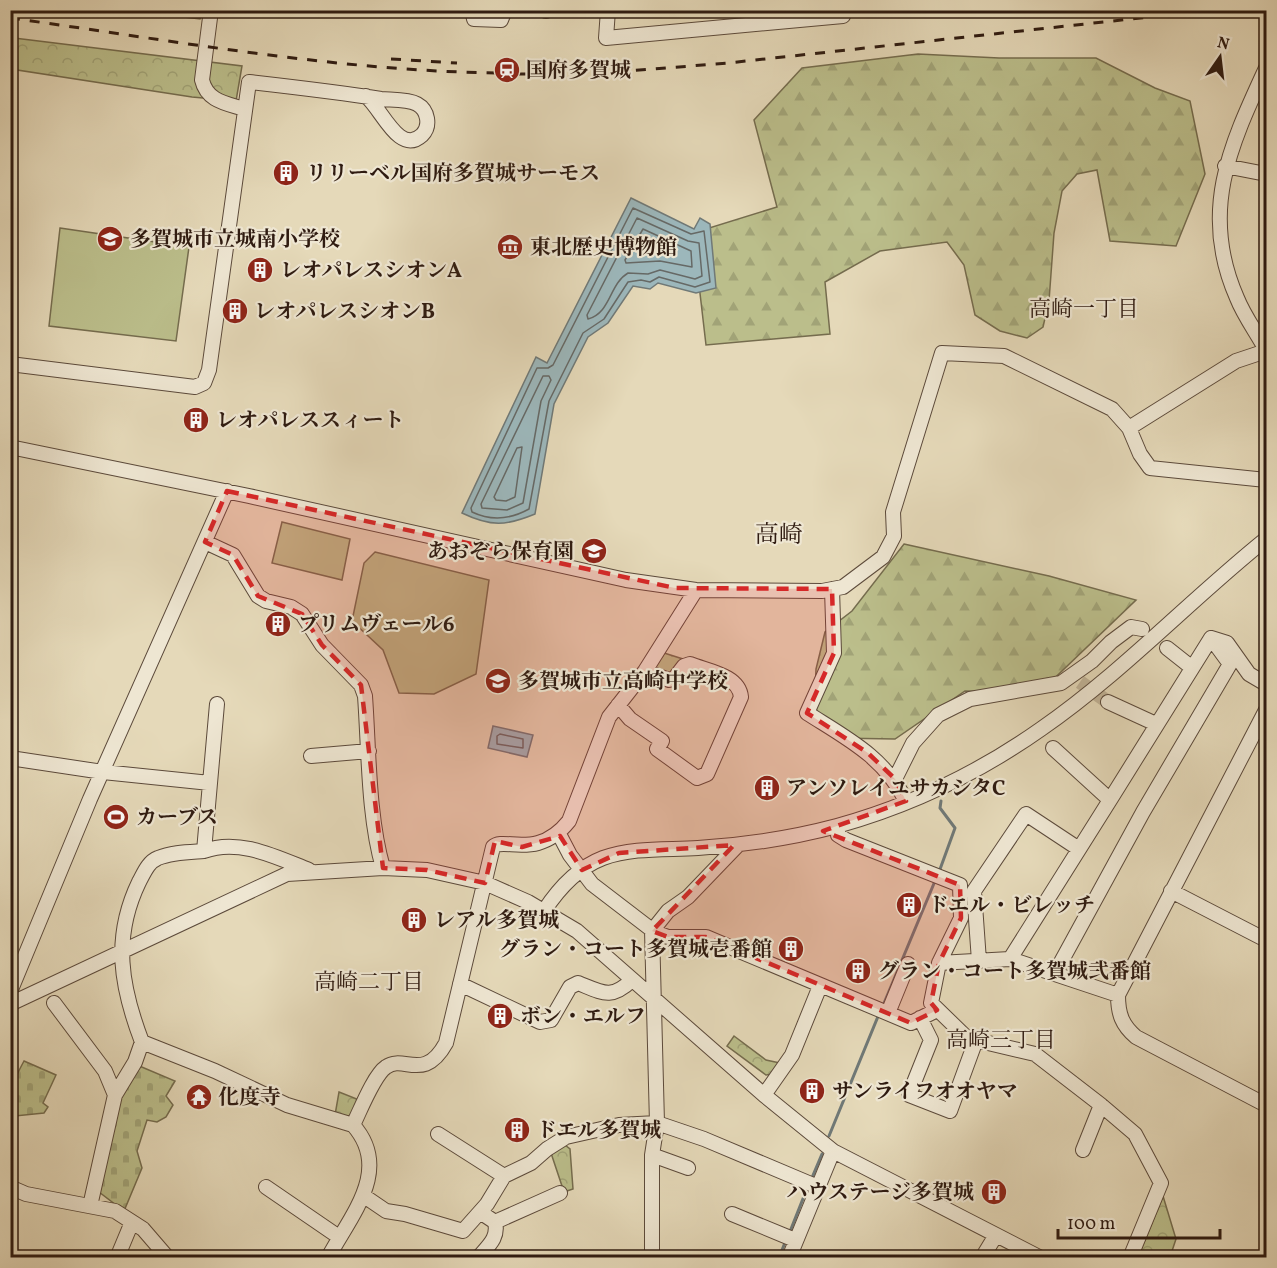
<svg xmlns="http://www.w3.org/2000/svg" width="1277" height="1268" font-family="Vollkorn,'Noto Serif JP',serif">
<style>
.forest{fill:url(#forest-firs);stroke:#756c4e;stroke-width:1.5}
.cemetery{fill:url(#cemetery-stones);stroke:#756c4e;stroke-width:1.5}
.park{fill:url(#park-crowns);stroke:#756c4e;stroke-width:1.5}
.pitch{fill:#bbbe8b;stroke:#756c4e;stroke-width:1.5}
.water{fill:#9cb7bb;stroke:#707977;stroke-width:1.5}
.lines{fill:none;stroke-linecap:round;stroke-linejoin:round}
.shore{stroke:#666966;stroke-width:1.5}
.stream{stroke:#707977;stroke-width:3}
.minor-tunnel{stroke:#c1b397;stroke-width:14;stroke-dasharray:14 7;stroke-linecap:butt}
.minor-casing{stroke:#5c4a3b;stroke-width:16}
.minor{stroke:#eee6d2;stroke-width:14}
.rail{stroke:#2f1b11;stroke-width:3;stroke-dasharray:10 10;stroke-linecap:butt}
.marked{fill:#d62828;fill-opacity:0.2;stroke:#d62828;stroke-width:4.5;stroke-dasharray:12 8;stroke-linejoin:round}
.labels{text-anchor:middle;stroke-width:4.5;stroke-linejoin:round;paint-order:stroke}
.poi-label{font-size:21px;font-weight:bold;fill:#2f1b11;stroke:#eee6d2;text-anchor:start}
.neighbourhood-label{font-size:22px;fill:#2f1b11;stroke:#eee6d2}
.quarter-label{font-size:24px;fill:#2f1b11;stroke:#eee6d2}
</style>
<defs>
<pattern id="forest-firs" width="22" height="20" patternUnits="userSpaceOnUse" patternTransform="scale(1.5)"><rect width="22" height="20" fill="#bbbe8b"/><path d="M5 1l3.5 6h-7zM16 11l3.5 6h-7z" fill="#a1a377"/></pattern>
<pattern id="cemetery-stones" width="16" height="16" patternUnits="userSpaceOnUse" patternTransform="scale(1.5)"><rect width="16" height="16" fill="#bbbe8b"/><path d="M2 7V4a2 2 0 0 1 4 0v3zM10 15v-3a2 2 0 0 1 4 0v3z" fill="#a1a377"/></pattern>
<pattern id="park-crowns" width="20" height="18" patternUnits="userSpaceOnUse" patternTransform="scale(1.5)"><rect width="20" height="18" fill="#bbbe8b"/><path d="M2 6a3 3 0 1 1 6 0M12 15a3 3 0 1 1 6 0" fill="none" stroke="#a1a377"/></pattern>
</defs>
<rect width="100%" height="100%" fill="#e5d9b9"/>
<filter id="stains"><feTurbulence type="fractalNoise" baseFrequency=".00333" numOctaves="4"/><feColorMatrix values="0 0 0 0 .2 0 0 0 0 .09 0 0 0 0 .02 0 0 0 .5 -.17"/></filter>
<radialGradient id="worn" r=".72"><stop offset=".6" stop-color="#630" stop-opacity="0"/><stop offset="1" stop-color="#630" stop-opacity=".3"/></radialGradient>
<path class="forest" d="M918,54l81,4h97l59,30 35,13 15,73 -29,72 -66,-5 -13,-71 -20,4 -15,17 -8,42 -5,68 -6,26 -16,11 -27,-7 -25,-16 -11,-50 -17,-23 -67,9 -55,31 5,52 -124,11 -13,-112 84,-26 -23,-87 48,-52z
M904,544l145,32 87,24 -97,93 -74,-2 -70,48 -60,-1 -21,-19 2,-50 9,-37 27,-21z"/>
<path class="cemetery" d="M24,1061l32,14 -13,28 5,4 -4,6 -29,3c-6,-27 -4,-31 9,-55z
M137,1065l38,16 -9,15 7,9 -7,12 -9,5 -10,-2 -10,31 5,17 -18,43 -25,-19 18,-97z"/>
<path class="park" d="M134,11h68l-2,8z
M14,38l228,28 -6,35 -44,-4 -181,-28z
M661,652l22,7 -9,16 -22,-7z
M734,1036l32,24 14,3 -6,11 -8,1 -39,-29z
M339,1092l23,9 -11,18 -16,-4z
M565,1145l5,4 3,40 -9,3 -13,-39z
M1163,1196l13,43 -6,18h-32z"/>
<path class="pitch" d="M60,228l129,19 -13,94 -127,-15z
M282,522l68,17 -8,41 -70,-17z
M375,552l114,28 -13,94 -42,20 -35,-1 -16,-43 -31,-29 12,-58z"/>
<path class="water" d="M631,198l63,31 6,-11 10,6 6,64 -20,5 -38,-10 -8,6 -17,-3 -25,37 -20,14 -34,67 -19,110c-29,12 -44,13 -73,-1l74,-156 11,6z
M493,726l40,9 -6,22 -39,-9z"/>
<g class="lines">
<path class="shore" d="M633,208l58,26 13,-3 6,51 -15,5 -36,-10 -9,5 -9,-2 -13,2 -24,37 -21,14 -34,68 -20,108c-18,10 -38,12 -57,3l-1,-4 66,-140h11l5,-3z
M637,218l51,23 11,2 3,33 -7,3 -35,-9 -12,4 -20,-1c-19,11 -17,40 -40,46l-1,-4z
M643,229l48,22 1,16 -32,-6 -34,2 -1,-3z
M543,376h6l2,4 -10,21 -18,102 -16,7 -25,-2 -1,-4z
M522,447l-7,50 -9,4 -10,-1 -2,-3 23,-49z
M500,734l23,5v9l-26,-4v-8z"/>
<path class="stream" d="M939,872l16,-44 -15,-20 1,-7
M882,1008l53,-127
M829,1136l50,-122
M811,1180l11,-26
M791,1229l17,-43
M779,1258l5,-13"/>
<path class="minor-tunnel" d="M1080,682l28,20"/>
<g class="minor-casing">
<path id="minor" d="M211,10l-9,70c5,21 23,23 42,29
M472,10l2,9 27,1 4,-10
M608,10l-2,28 237,-22 -1,-6
M546,11v-1
M1266,68c-36,78 -67,144 -29,230 7,18 20,35 29,52
M1225,166l41,8
M10,364l185,23 9,-4 5,-13 40,-288c44,5 88,10 132,17 10,1 27,0 36,5 11,6 14,22 5,31 -23,21 -40,-26 -56,-39
M1129,428l107,-67 30,-10
M10,447l239,49 377,84 70,10 126,1 21,-4 40,-30 11,-21 -1,-24 49,-159 62,3 108,53 17,19 11,26 10,14 116,12
M205,542l28,13 25,41 8,5 25,6 11,7 20,31 39,40 4,11c4,55 3,120 18,172
M832,589l2,64 -27,60c41,26 77,44 99,88
M1167,648l24,19
M1108,702l48,22
M217,704l-13,147c35,-13 72,6 105,19
M618,705l12,14 32,22 -5,8 40,29 10,-4 34,-77c-2,-22 -34,-26 -51,-33l-6,2 -10,13 -5,1 -24,-9
M1266,710l-148,285c0,19 4,30 18,42l130,68
M311,756l58,-5
M10,758l93,14 107,11
M895,779l18,-36 25,-28 32,-16 91,-16 31,-22 19,-19 20,-15 11,2
M1110,800l101,-162 16,5 22,31 17,10
M838,826v9l8,5 114,45 1,33 -22,45
M559,834l11,21 22,29 60,46 5,193 -5,32v103
M738,845l-50,52 -20,14 -16,20 16,6h38l205,86 26,-13
M204,851c-15,1 -32,1 -46,7 -10,4 -14,15 -19,24 -27,56 -18,105 3,160l73,29 72,34 66,20
M1171,891l95,49
M544,911c15,-23 33,-43 59,-53 30,-11 64,-8 95,-10 46,-3 94,-10 139,-22 72,-20 143,-54 204,-97 81,-56 149,-129 225,-190
M1010,959l100,-159 -57,-52
M979,961l-5,-70 52,-77 53,35
M1055,973l88,-161 87,-148 -19,-26
M460,984l80,38 11,-2 19,-33 8,-4c25,10 33,17 54,-3
M10,992l80,-193 137,-308
M1118,995l-108,-36 -71,4 -8,40 36,35 68,16 66,51 34,29 26,49 -31,75
M54,1003l51,68 10,24
M10,1004l277,-130 96,-6 44,2 58,13 43,19 49,29 187,164 69,56 208,107
M888,1013l20,-49
M920,1018l11,22 -22,55 41,16 26,-71
M764,1095l28,-40 28,-69
M438,1134l66,42
M1083,1150l18,-45
M652,1155l36,13
M10,1187l16,7 89,17 28,18 25,29
M266,1187l73,50
M364,1196l22,15 19,3 58,17 24,-27 17,-28 27,-13 16,-14 19,-12 53,-12 38,-2 47,16 114,48
M90,1206l25,-111 20,-33 7,-20
M480,1212l15,10 65,-29
M732,1214l63,26
M117,1258l15,-36
M328,1258c22,-42 65,-88 25,-133 7,-14 21,-50 33,-58 18,-13 38,16 60,-24l47,-196c11,-11 44,14 76,-26l40,-104 36,-46 51,-81
M478,1258c10,-12 21,-20 17,-36
M789,1258l44,-107
M982,1258l14,-23"/>
</g>
<use href="#minor" class="minor"/>
<path class="rail" d="M10,18c161,22 326,53 489,55
M391,59l66,4
M516,74l87,-1 125,-10 485,-53"/>
</g>
<path class="marked" d="M227,491l448,97 157,1 2,64 -27,60 61,40 27,26 11,22 -83,30 137,54 1,33 -22,45 -8,40 6,7 -26,13 -205,-86h-38l-16,-6 82,-86 -115,8 -37,17 -22,-34 -38,11 -27,-6 -10,42 -58,-13 -44,-2 -22,-183 -39,-40 -20,-31 -44,-18 -25,-41 -28,-13z"/>
<defs>
<g id="station-disc" transform="scale(1.35)"><circle r="9.5" fill="#8f2418" stroke="#eee6d2"/><path d="M-3-6H3Q5-6 5-4V2Q5 4 3 4L4.5 6H3L1.5 4h-3L-3 6H-4.5L-3 4Q-5 4-5 2V-4Q-5-6-3-6ZM-3.5-4v3h7v-3ZM-3.5 1v1.5H-2V1ZM2 1v1.5H3.5V1Z" fill="#fff"/></g>
<g id="building-disc" transform="scale(1.35)"><circle r="9.5" fill="#8f2418" stroke="#eee6d2"/><path d="M-4-6H4V6H1V3H-1V6H-4ZM-2.5-4.3h1.7v1.8h-1.7ZM.8-4.3h1.7v1.8H.8ZM-2.5-1h1.7V.8h-1.7ZM.8-1h1.7V.8H.8Z" fill="#fff"/></g>
<g id="school-disc" transform="scale(1.35)"><circle r="9.5" fill="#8f2418" stroke="#eee6d2"/><path d="M0-5L7-2L0 1L-7-2ZM-4 1L0 2.5L4 1V4Q0 6-4 4Z" fill="#fff"/></g>
<g id="museum-disc" transform="scale(1.35)"><circle r="9.5" fill="#8f2418" stroke="#eee6d2"/><path d="M0-6L6-3V-2H-6V-3ZM-5-1h2V3h-2ZM-1-1h2V3h-2ZM3-1h2V3H3ZM-6 4H6V6H-6Z" fill="#fff"/></g>
<g id="stadium-disc" transform="scale(1.35)"><circle r="9.5" fill="#8f2418" stroke="#eee6d2"/><path d="M0-5a6.5 5 0 1 0 0 10a6.5 5 0 1 0 0-10ZM-3.5-1.8h7v3.6h-7Z" fill="#fff"/></g>
<g id="temple-disc" transform="scale(1.35)"><circle r="9.5" fill="#8f2418" stroke="#eee6d2"/><path d="M0-6L5-2H3V0L6.5 2.5H4V6H1.5V3h-3V6H-4V2.5H-6.5L-3 0V-2H-5Z" fill="#fff"/></g>
</defs>
<g fill-rule="evenodd">
<use href="#station-disc" x="507" y="70"/>
<use href="#building-disc" x="286" y="173"/>
<use href="#school-disc" x="110" y="239"/>
<use href="#museum-disc" x="510" y="247"/>
<use href="#building-disc" x="260" y="270"/>
<use href="#building-disc" x="235" y="311"/>
<use href="#building-disc" x="196" y="420"/>
<use href="#school-disc" x="594" y="551"/>
<use href="#building-disc" x="278" y="624"/>
<use href="#school-disc" x="498" y="681"/>
<use href="#building-disc" x="767" y="788"/>
<use href="#stadium-disc" x="116" y="817"/>
<use href="#building-disc" x="909" y="905"/>
<use href="#building-disc" x="414" y="920"/>
<use href="#building-disc" x="791" y="949"/>
<use href="#building-disc" x="858" y="971"/>
<use href="#building-disc" x="500" y="1016"/>
<use href="#building-disc" x="812" y="1091"/>
<use href="#temple-disc" x="199" y="1097"/>
<use href="#building-disc" x="517" y="1130"/>
<use href="#building-disc" x="994" y="1192"/>
</g>
<g class="labels">
<g class="poi-label">
<text x="526" y="77">国府多賀城</text>
<text x="306" y="180">リリーベル国府多賀城サーモス</text>
<text x="130" y="246">多賀城市立城南小学校</text>
<text x="530" y="254">東北歴史博物館</text>
<text x="280" y="277">レオパレスシオンA</text>
<text x="254" y="318">レオパレスシオンB</text>
<text x="216" y="427">レオパレススィート</text>
<text x="574" y="558" text-anchor="end">あおぞら保育園</text>
<text x="298" y="631">プリムヴェール6</text>
<text x="518" y="688">多賀城市立高崎中学校</text>
<text x="786" y="795">アンソレイユサカシタC</text>
<text x="136" y="824">カーブス</text>
<text x="928" y="912">ドエル・ビレッチ</text>
<text x="434" y="927">レアル多賀城</text>
<text x="772" y="956" text-anchor="end">グラン・コート多賀城壱番館</text>
<text x="878" y="978">グラン・コート多賀城弐番館</text>
<text x="520" y="1023">ボン・エルフ</text>
<text x="832" y="1098">サンライフオオヤマ</text>
<text x="218" y="1104">化度寺</text>
<text x="536" y="1137">ドエル多賀城</text>
<text x="974" y="1199" text-anchor="end">ハウステージ多賀城</text>
</g>
<g class="neighbourhood-label">
<text x="1084" y="316">高崎一丁目</text>
<text x="369" y="989">高崎二丁目</text>
<text x="1001" y="1047">高崎三丁目</text>
</g>
<g class="quarter-label">
<text x="779" y="542">高崎</text>
</g>
</g>
<rect width="1277" height="1268" fill="none" stroke="#e5d9b9" stroke-width="36"/>
<rect x="12" y="12" width="1253" height="1244" fill="none" stroke="#2f1b11" stroke-width="3"/>
<rect x="18" y="18" width="1241" height="1232" fill="none" stroke="#2f1b11" stroke-width="1.5"/>
<g transform="translate(1220 57) rotate(14)" stroke="#eee6d2" stroke-width="4.5" paint-order="stroke">
<path d="M0-4.5L10 22L0 15L-10 22Z" fill="#2f1b11"/>
<text y="-9" font-size="16" font-weight="bold" text-anchor="middle" fill="#2f1b11">N</text>
</g>
<path d="M1058 1229v9h162v-9" fill="none" stroke="#2f1b11" stroke-width="3"/>
<text x="1067" y="1229" font-size="18" fill="#2f1b11" stroke="#eee6d2" stroke-width="4.5" paint-order="stroke">100 m</text>
<rect width="100%" height="100%" filter="url(#stains)"/>
<rect width="100%" height="100%" fill="url(#worn)"/>
</svg>
